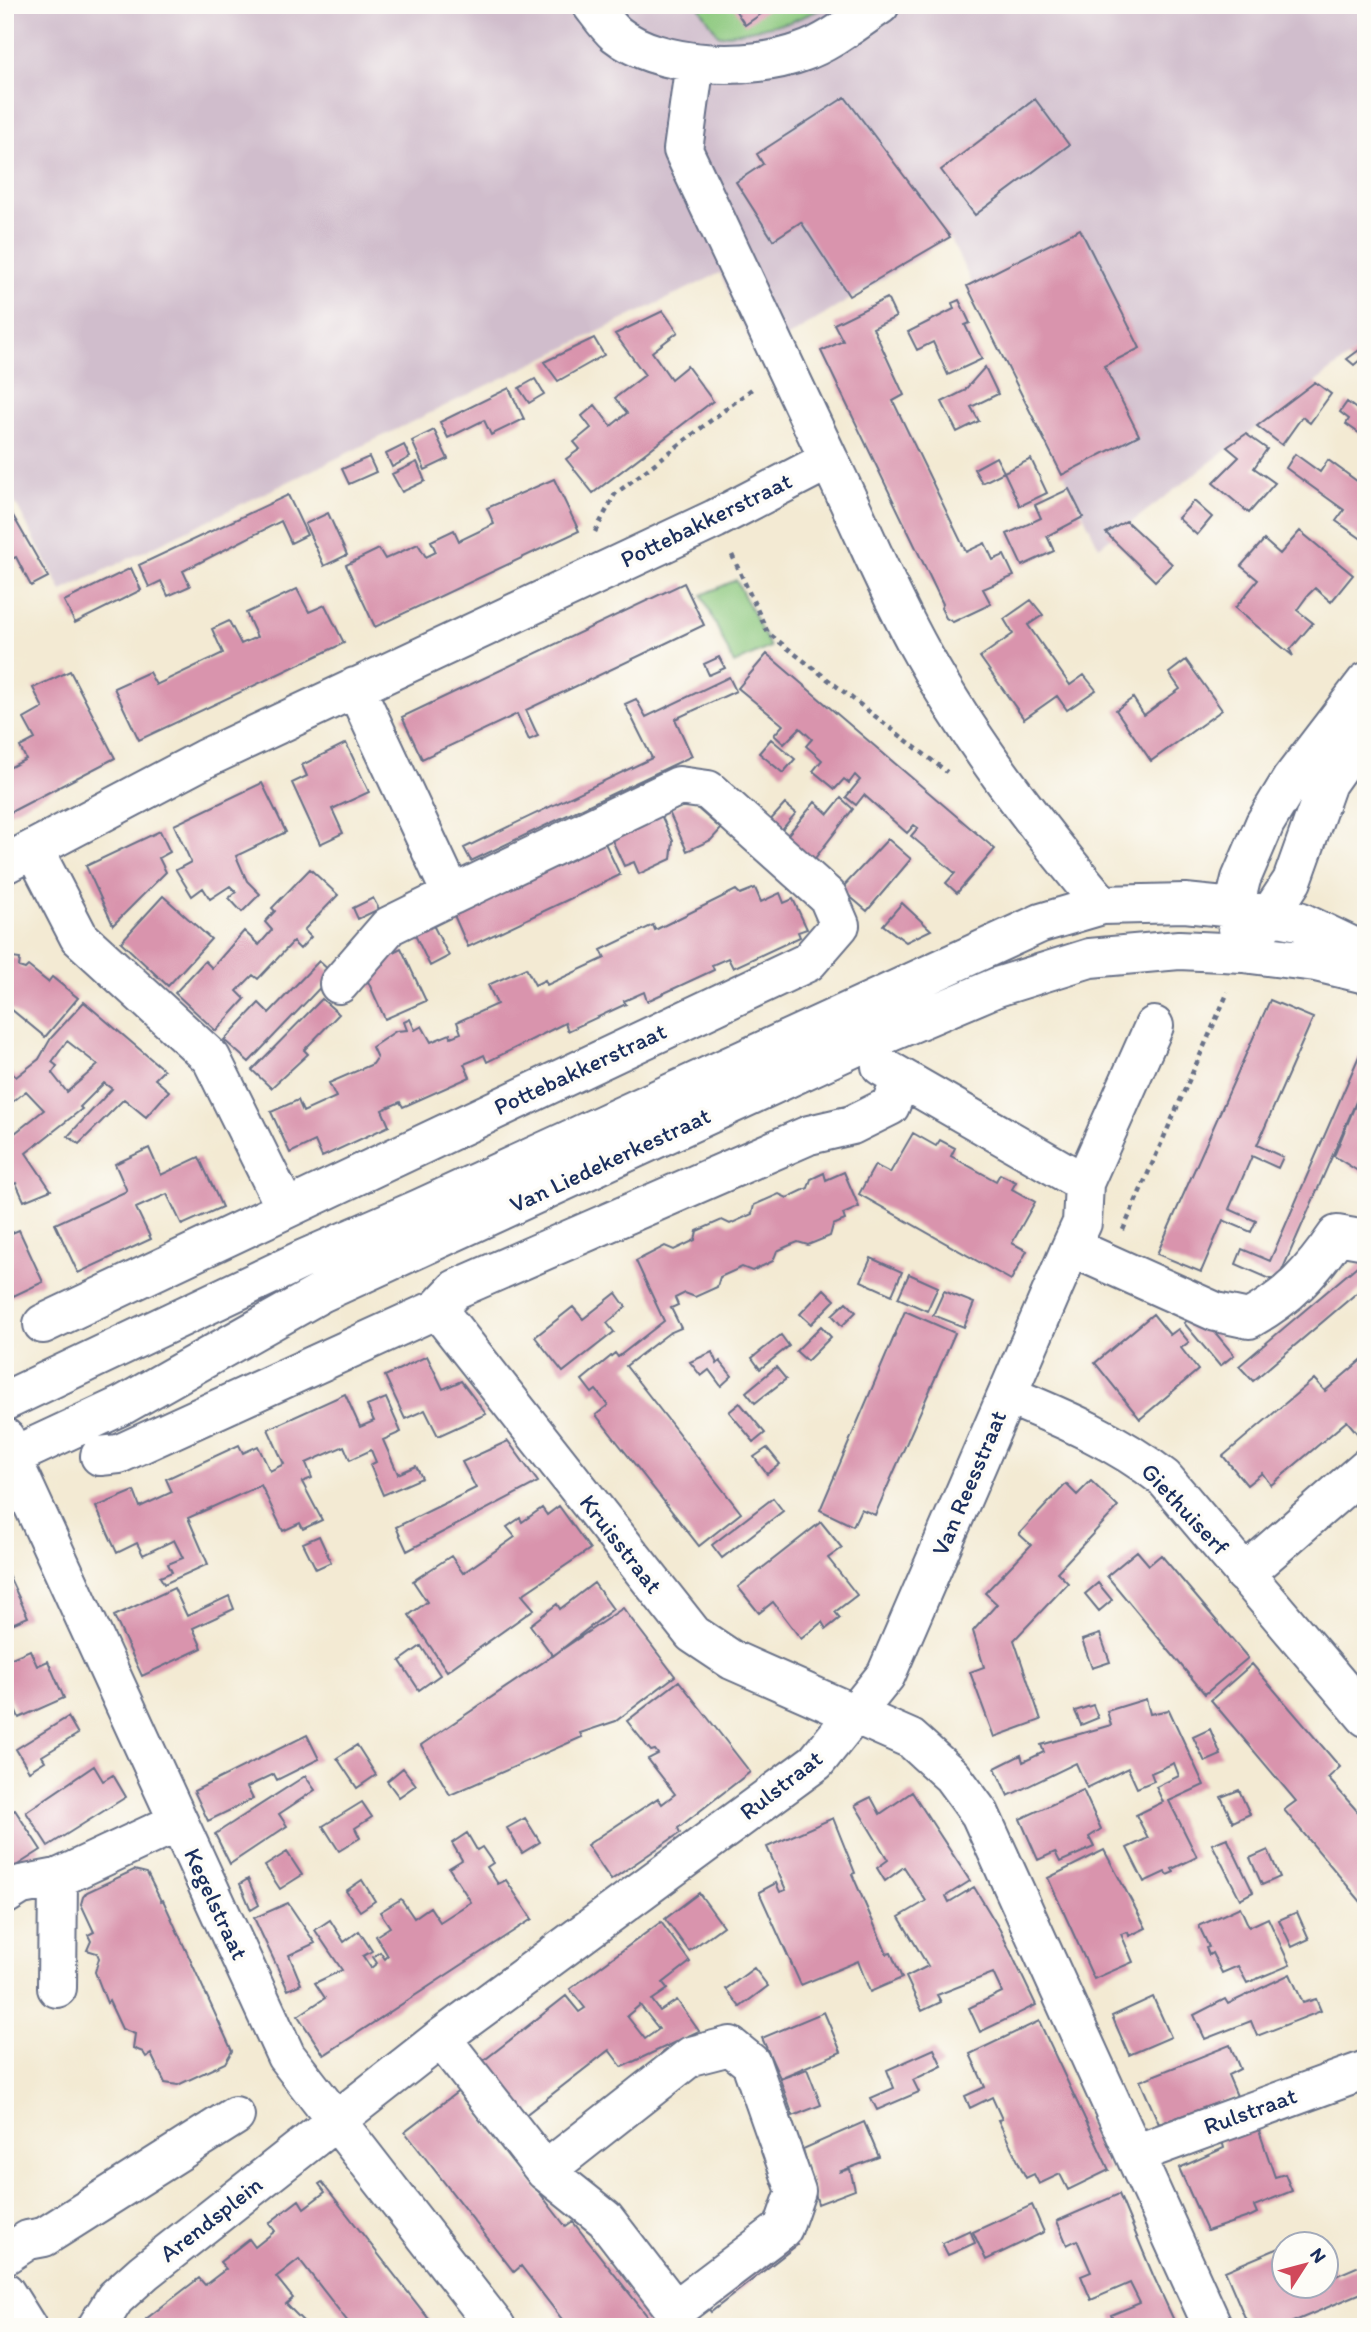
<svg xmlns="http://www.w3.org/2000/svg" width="1371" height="2332" font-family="Itim,sans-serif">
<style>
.industrial{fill:#d0bdcc}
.green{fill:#8ac77c;stroke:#527b6d;stroke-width:2}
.building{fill:#d994ad;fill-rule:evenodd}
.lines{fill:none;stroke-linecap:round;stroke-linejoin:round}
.minor-casing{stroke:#677087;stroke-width:42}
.path{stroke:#677087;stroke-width:4.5;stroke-dasharray:5 5;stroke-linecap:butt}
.minor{stroke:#fff;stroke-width:38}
.labels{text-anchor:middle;stroke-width:7;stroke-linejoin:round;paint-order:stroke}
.street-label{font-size:24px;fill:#1b2f5e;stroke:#fdfcf7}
</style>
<rect width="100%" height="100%" fill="#fdfcf7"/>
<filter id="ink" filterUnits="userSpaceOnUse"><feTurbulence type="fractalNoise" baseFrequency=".0143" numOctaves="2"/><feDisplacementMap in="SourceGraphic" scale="14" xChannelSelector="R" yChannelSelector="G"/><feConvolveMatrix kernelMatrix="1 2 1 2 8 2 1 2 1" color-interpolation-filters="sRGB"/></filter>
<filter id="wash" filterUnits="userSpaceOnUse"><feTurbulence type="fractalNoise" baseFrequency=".00686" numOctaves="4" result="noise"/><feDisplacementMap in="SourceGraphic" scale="28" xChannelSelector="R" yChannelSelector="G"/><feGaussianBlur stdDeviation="1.57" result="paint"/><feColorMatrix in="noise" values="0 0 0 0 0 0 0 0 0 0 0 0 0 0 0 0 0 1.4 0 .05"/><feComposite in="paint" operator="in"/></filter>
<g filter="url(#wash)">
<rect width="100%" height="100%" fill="#f3ead3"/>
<path class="industrial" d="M5,5h1361v339l-267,203 -149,-309 -193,118 -37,-83 -658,318 -57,-107z"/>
<path class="green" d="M698,5h133l-41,17 -71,14z
M736,580l34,67 -36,17 -32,-69z"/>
<g id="blocks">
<path class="building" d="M732,5h42l-29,20z
M845,97l105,140 -101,59 -48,-74 -28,18 -37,-58 27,-18 -6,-10z
M1035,99l34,46 -94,70 -34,-45z
M1080,229l60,119 -36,18 35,69 -77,40 -95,-189z
M887,298l9,19 -23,11 31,67 -11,6 73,151 19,-9 8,17 11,-5 10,21 -31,13 8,15 -38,18 -7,-4 -5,-10 2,-4 -122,-253 22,-10 -9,-17z
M959,300l11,23 -5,2 17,34 -34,16 -15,-33 -16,8 -9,-18 46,-23 -2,-6z
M663,311l15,21 -26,20 19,27 16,-13 26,35 -120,92 -27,-34 14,-10 -6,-7 17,-14 -9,-12 13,-11 16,21 16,-13 -12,-15 30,-23 -30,-41z
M594,338l10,17 -46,26 -14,-19z
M1366,345v17l-5,-3 -7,6 -7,-6z
M985,367l13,27 -27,13 8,14 -22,11 -15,-30 22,-11z
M535,379l9,15 -15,9 -10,-15z
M1315,382l16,12 -21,29 -8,-6 -20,28 -25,-19z
M509,388l15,31 -33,16 -7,-15 -36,18 -8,-16z
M1347,402l19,14v22l-20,-14 3,-5 -9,-7z
M434,430l14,29 -23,11 -13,-29z
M1246,434l21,15 -13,19 21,15 -26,30 -36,-30 26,-26 -12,-10z
M404,445l6,12 -18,10 -6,-13z
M1295,454l25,18 8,-12 33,24 5,-7v65l-30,-21 8,-11 -58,-42z
M369,457l7,15 -27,12 -7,-15z
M996,457l8,15 -22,11 -8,-14z
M1031,459l16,34 -27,13 -16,-34z
M417,462l8,19 -23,11 -10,-18z
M554,479l25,52 -204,96 -29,-62 33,-16 6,10 33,-15 8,13 10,-5 -5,-11 23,-11 5,11 35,-17 -7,-16z
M1069,489l14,28 -36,19 7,15 -32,15 -15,-32 34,-16 -6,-13z
M288,495l19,40 -16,8 -10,-22 -98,50 7,15 -22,10 -7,-15 -12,6 -10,-22z
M1194,501l18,16 -15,18 -19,-17z
M8,507l40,70 -17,9 -15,-29 -11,5v-53z
M328,513l19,42 -23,11 -19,-42z
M1126,521l46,43 -17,17 -49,-48z
M1300,531l53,44 -22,27 -16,-14 -7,7 -11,15 16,13 -23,27 3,6 -58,-48 23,-28 -17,-14 23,-26 16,14z
M131,568l10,22 -66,33 -11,-22z
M684,583l20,42 -178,85 12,26 -9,4 -12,-26 -95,45 -20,-42z
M297,589l12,23 16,-7 19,38 -205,97 -25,-52 35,-16 7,13 67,-32 -11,-24 17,-8 12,23 16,-7 -11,-24z
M1031,600l12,15 -15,10 42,60 14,-10 12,15 -29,20 -10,-14 -33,23 -44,-62 33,-23 -9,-15z
M767,654l228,195 -38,44 -11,-10 9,-10 -44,-37 7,-8 -4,-3 -7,8 -43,-38 -8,10 -10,-8 14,-17 -5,-5 -6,8 -5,-4 -9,10 -22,-18 9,-11 -16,-14 6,-7 -12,-11 -16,16 -10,-9 9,-10 -45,-37z
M719,657l6,11 -16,7 -5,-11z
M1186,660l36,50 -71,51 -35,-51 17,-12 11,17 19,-14 17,-12 -11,-16z
M70,671l45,87 -110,57v-45l21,-11 -6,-12 15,-8 -11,-20 19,-11 -10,-20z
M729,677l7,14 -61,28 17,37 -221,105 -7,-13 188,-90 -27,-54 11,-5 10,18z
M771,739l24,20 -12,14 -24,-20z
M346,743l23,49 -37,17 11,24 -23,11 -28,-61 15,-7 -5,-11z
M262,783l24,49 -50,24 11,25 13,13 -18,18 -13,-14 7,-6 -6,-6 -20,13 -7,-11 -11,8 -16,-26 15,-8 -17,-37z
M841,798l12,11 -41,53 -27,-24 30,-36 13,12z
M689,801l32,28 -10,11 -24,11 -19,-41z
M785,804l11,9 -17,20 -11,-10z
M661,815l12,26 -2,18 -32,15 -5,-12 -10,4 -13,-28z
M160,831l10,21 -11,6 7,14 -53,53 -27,-59z
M888,839l23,20 -44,52 -26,-22z
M604,841l16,34 -152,72 -15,-34z
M310,869l28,26 -34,35 7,7 -11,12 -7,-7 -35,37 -5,-4 -16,16 8,8 -29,32 -41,-38 30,-32 7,7 32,-37 15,14 13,-15 -7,-8 10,-11 -3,-3z
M755,888l6,14 19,-9 4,10 9,-4 14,30 -9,3 2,5 -67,31 -5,-10 -16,7 2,5 -67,31 -3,-9 -20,9 2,3 -58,27 -3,-8 -78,39 -3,-7 -10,5 -10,4 6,13 -67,30 -3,-5 -18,8 7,16 -67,31 -7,-16 -25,12 -19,-41 27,-12 5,12 33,-15 -7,-14 44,-19 4,-6 -5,-11 24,-16 11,-1 -3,-8 6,-3 5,11 7,-4 9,16 19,-8 1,3 10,-4 -4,-11 40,-18 -9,-19 38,-17 9,17 10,-5 2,5 58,-27 -4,-8 52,-25 2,5 81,-40 4,4z
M163,896l48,43 -43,47 -47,-44z
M373,898l6,11 -21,10 -5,-11z
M902,903l29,27 -25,12 -23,-17z
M432,923l17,33 -19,10 -16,-33z
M401,948l25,53 -41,18 -20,-44 19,-11 -3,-6z
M5,957l15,2 -1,8 6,2 3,-3 20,16 4,-5 26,21 -33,39 -33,-27 -7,-2z
M319,961l14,13 -84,88 -25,-22 35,-37 10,10z
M322,999l17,15 -35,36 4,4 -37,34 -19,-18z
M1270,1000l43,18 -56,127 26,12 -5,11 -26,-12 -23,53 27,12 -5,11 -28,-12 -22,52 -44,-18z
M84,1002l80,68 -9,9 14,12 -23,26 -22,-18 -45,45 -11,-8 44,-47 -8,-6 -24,24 2,2 -56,44 25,37 -27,11 -8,-18 -11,5v-47l39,-31 -18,-19 -15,12 -6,-7v-20l6,-4 5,5 23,-18 12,-21zM67,1041l31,24 -31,27 -15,-19 5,-7 -5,-4z
M1366,1040v39l-89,203 -41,-18 6,-15 28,12z
M1356,1103l10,5v68l-32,-20z
M913,1133l23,13 4,-6 15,8 -4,8 45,25 4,-7 16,8 -4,7 23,13 -23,41 15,8 -16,29 -152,-86 16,-29 15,8z
M149,1148l12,27 38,-18 23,50 -40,18 -15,-31 -31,14 15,31 -73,34 -23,-49 72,-33 -12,-27z
M844,1172l15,35 -16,7 2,6 -12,5 -3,11 -22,9 -10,-3 -10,4 -11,5 -4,10 -21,10 -10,-4 -22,10 -3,10 -22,10 -10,-4 -10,5 3,7 -7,3 10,20 -12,5 -43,33 115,147 -42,33 -103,-131 12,-10 -12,-15 -4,3 -10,-13 33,-27 3,4 46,-36 -28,-60 29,-15 9,4 21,-10 2,-9 25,-11 8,4 22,-10 2,-9 25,-11 8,4 21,-10 3,-9 13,-6 2,7z
M19,1230l24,52 -38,18v-64z
M871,1258l31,14 -10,23 -31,-14z
M1363,1261l3,24 -113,96 -14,-15z
M909,1274l29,13 -11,24 -29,-13z
M824,1289l11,11 -24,24 -11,-10z
M944,1291l30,12 -10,24 -31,-12z
M616,1293l10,14 -19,16 7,9 -51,40 -28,-35 38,-30 10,12z
M846,1302l10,10 -14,14 -10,-11z
M905,1311l50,22 -80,182 -14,-6 -8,17 -33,-16z
M1198,1312l36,43 -14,11 -36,-43z
M1153,1314l17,21 8,-6 11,13 -8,6 17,22 -58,49 -45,-56z
M821,1326l10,11 -24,24 -11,-10z
M781,1335l8,11 -29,23 -8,-11z
M712,1352l5,12 3,-3 12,15 -11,10 -12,-16 -8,6 -11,-14z
M427,1356l16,33 18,-8 25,33 -48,22 -13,-26 -20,9 -20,-43z
M1366,1356v70l-9,7 -10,-12 -76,64 -9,-12 -15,12 -24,-29 91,-77 11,12z
M776,1367l10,12 -31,24 -9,-11z
M345,1394l15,33 14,-6 -7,-15 19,-8 15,34 -18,8 15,34 18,-8 6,12 -39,17 -13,-30 6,-3 -5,-12 -21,10 -6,-14 -38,17 6,15 -10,4 20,38 -19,9 -3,-6 -17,8 -22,-46 -73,33 20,46 -44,20 -4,-7 12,-5 -4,-8 15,-6 -9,-18 -31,15 -6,-12 -20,10 -21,-46 38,-16 6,16 32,-15 -6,-13 73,-34 4,8 15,-7 12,25 14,-7 -16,-35z
M740,1403l25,30 -11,9 -25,-30z
M508,1441l30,41 -131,69 -11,-24 80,-39 -14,-26z
M767,1448l13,16 -13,10 -13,-17z
M1091,1481l27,26 -61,65 11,11 -54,57 27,80 -47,17 -24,-65 14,-5 -11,-36 24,-27 -12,-11 46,-48 -12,-11 47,-50 11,11z
M773,1498l10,13 -61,47 -10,-13z
M559,1506l31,43 -68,46 12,14 -87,62 -38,-56 18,-13 -14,-21 38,-25 12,17 52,-36 -8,-10 13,-9 2,4 20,-14 5,7z
M821,1522l21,26 -14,10 29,37 -22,17 5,6 -14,11 -4,-7 -21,17 -28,-37 -14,11 -21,-26z
M319,1536l12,26 -15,7 -13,-26z
M1137,1551l12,14 12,-10 87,103 -43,36 -98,-118z
M5,1568l23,49 -23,10z
M594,1583l19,26 -60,47 -23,-31 27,-21 3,5z
M1098,1583l14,17 -13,11 -14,-17z
M174,1588l13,28 42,-20 5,13 -41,19 9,20 -60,28 -28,-60z
M623,1608l52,68 -59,45 -36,12 2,4 -132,58 -29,-50z
M1100,1634l10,28 -18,6 -10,-28z
M421,1646l19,29 -21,15 -19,-29z
M30,1650l7,16 11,-5 16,37 -45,20 -14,-32v-25z
M1252,1664l88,103 -12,11 38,43v87l-82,-98 12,-9 -85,-101z
M679,1681l71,91 -72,56 2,5 -69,47 -24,-35 71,-47 4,6 13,-10 -27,-35 10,-5 -3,-4 -4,1 -24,-30z
M1146,1699l4,15 19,-4 35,75 -35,16 28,56 -25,12 2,3 -7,3 -2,-3 -21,10 -17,-34 21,-10 -12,-23 27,-13 -7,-15 23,-11 -5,-13 -23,10 3,8 -17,7 -9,-20 -41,20 -11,-25 -68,33 -13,-28 26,-13 2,7 21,-10 -3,-7 70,-20 -4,-14z
M1093,1705l5,13 -17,7 -6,-14z
M68,1717l10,17 -36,22 3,5 -16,10 -13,-22z
M1210,1729l11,26 -16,7 -12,-25z
M307,1735l12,24 -42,21 -3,-6 -27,13 6,12 -45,22 -14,-30z
M357,1745l19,30 -19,13 -20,-30z
M94,1766l9,15 10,-6 13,22 -78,49 -22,-34z
M403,1768l13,17 -17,12 -12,-16z
M305,1776l10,14 -36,24 8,12 -57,38 -15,-30z
M1083,1790l18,39 -12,8 5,10 -34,15 -5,-10 -17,8 -18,-41z
M1239,1790l11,24 -17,8 -12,-25z
M912,1792l58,89 -24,15 3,6 25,-15 26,43 36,75 -56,27 -11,-24 33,-16 -9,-19 -56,22 4,7 -19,9 -16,-34 22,-11 -29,-49 27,-16 -22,-34 -19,14 -8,-13 11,-8 -33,-55 16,-8 9,17z
M362,1802l10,15 -17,11 5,10 -21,13 -16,-25z
M15,1810l26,40 -36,23v-56z
M525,1818l15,24 -18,11 -15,-25z
M833,1818l22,55 -3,1 35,80 4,-1 11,25 -32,14 -12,-31 -57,24 -42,-93 17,-9 4,9 6,-2 -19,-43z
M467,1833l10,17 5,-3 11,16 -6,4 11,17 8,-4 26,39 -208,136 -26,-39 27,-18 -10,-15 27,-13 -27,-40 15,-10 14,22 15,-11 13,20 -9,5 8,12 6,-5 -4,-6 7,-5 5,7 3,-3 -12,-20 14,-9 -10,-15 21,-13 13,19 16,-11 10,15 31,-20 -22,-34 13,-8 -10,-17z
M1227,1838l26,54 -13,7 -28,-55z
M1104,1850l42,78 -17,8 -1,-4 -7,2 12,28 -39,17 -46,-101z
M1268,1850l12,27 -18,8 -12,-27z
M287,1852l15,23 -22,14 -15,-23z
M134,1870l13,3 14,28 2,-1 69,151 -7,12 -47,22 -13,-2 -14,-29 -5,3 -3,-5 -10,-4 2,-14 -13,-5 -13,-28 -2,2 -12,-31 4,-14 -2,-5 -10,-3 4,-9 -3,-6 6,-3 -13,-28 2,-7 4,-5z
M248,1879l11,26 -8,5 -11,-26z
M362,1880l13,21 -15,10 -14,-20z
M699,1893l24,33 -34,25 -24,-32z
M288,1903l27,40 -26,12 12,29 -13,6 -34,-72z
M1240,1907l9,20 19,-9 22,47 -43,18 -9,-17 -16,7 -10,-20 -3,2 -3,-7 3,-1 -10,-21z
M1297,1912l12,27 -17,8 -13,-27z
M661,1922l29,40 -27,21 5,6 -16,11 8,11 17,-11 22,31 -77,36 -13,-17 -85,66 -42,-54 84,-66 13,16 6,-4 -15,-19zM640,2005l19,24 -14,10 -18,-23z
M754,1968l14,18 -28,21 -14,-18z
M1290,1974l13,29 13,-4 5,12 -64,25 -6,-15 -46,18 -11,-24 31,-16 3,5z
M1153,1997l18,40 -42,18 -17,-39z
M824,2012l17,40 -61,26 -18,-40z
M1039,2021l70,149 -41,20 -8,-16 -21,10 -5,-10 -8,4 -28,-58 4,-1 -10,-22 -22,11 -5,-12 20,-9 -15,-33z
M1230,2045l10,24 -12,6 9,21 -78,28 -19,-43z
M934,2049l8,17 -29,14 6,12 -42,18 -6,-12 23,-10 -7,-18z
M807,2069l14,36 -28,11 -13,-37z
M460,2090l106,137 7,-5 83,105h-88l-47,-61 -7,6 -109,-140z
M864,2122l15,35 -40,15 11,-3 5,21 -37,14 -15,-55z
M1257,2125l18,52 10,-3 7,17 -38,15 3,7 -6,3 -44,15 -28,-63 45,-20 -3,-11z
M322,2182l113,145h-83l-53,-68 -23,18 17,21 -7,6 21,21 -3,2h-152l-6,-8 53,-41 6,7 21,-16 -6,-7 29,-23 6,8 20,-16 -6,-8 30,-23 5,8 21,-16 -6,-8z
M1119,2194l34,81 24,52h-61l-5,-12 29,-12 -10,-20 -39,17 -10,-24 10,-4 -14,-32 -10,5 -10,-24z
M1032,2205l12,27 -58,28 -13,-28z
M970,2230l5,13 -27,12 -6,-12z
M1309,2235l4,9h-27z
M790,2236l7,9 -86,67 -7,-9z
M1284,2246v40h42v-35l10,25 30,-13v28l-85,36h-32l-24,-56z"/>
</g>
</g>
<g filter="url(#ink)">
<use href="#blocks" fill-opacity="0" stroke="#677087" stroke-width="2"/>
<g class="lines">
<g class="minor-casing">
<path id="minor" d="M592,5c7,9 15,21 24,29 44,35 135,37 186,18 27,-9 54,-31 78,-47
M695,62l-12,88 146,310
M34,850l45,87 132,121 75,151 522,-247 32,-37 -12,-28 -120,-107 -29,-4 -227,109
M5,864l199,-105 511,-240 114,-59c31,63 58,131 93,193 50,90 114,173 180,252
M1239,933l-5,-25 7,-29 24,-56 26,-43 75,-98
M1257,934l35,-53 35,-98 39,-55
M339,984l50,-58 63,-31 -97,-208
M881,1066l203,117
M1071,1247l145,65 33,7c40,-22 62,-46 88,-84l29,5
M437,1309l256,325 39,26 179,79 41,37 28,38 233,513
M43,1324l243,-115
M1007,1395c56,23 110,46 157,83l202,239
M5,1401l299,-142 115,-50 622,-286 61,-18 83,-2 49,5 65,13 67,32
M5,1438l6,19 275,599 210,271
M100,1456l19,-2 318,-145 19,-20 353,-154 43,-10 38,-19 11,-27
M5,1460l118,-55 198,-112 532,-245 144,-61 93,-29 89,-8 64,3 73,9 50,12
M1244,1574l122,-106
M5,1895l16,-10 37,-7 120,-56
M57,1988l1,-110
M441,2038l104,133 60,48 70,91 108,-82 13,-37 -45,-128 -21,-17 -39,10 -146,115
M1135,2154l231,-84
M5,2255l23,-15 16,-3 191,-121
M5,2292l22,35
M97,2327l18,-29 29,-26 297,-234 375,-276 70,-87 185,-428 11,-24 2,-40 70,-157"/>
</g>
<path class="path" d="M595,532l20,-38 137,-105
M732,555l36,78 179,139
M1123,1230l105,-238"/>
<use href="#minor" class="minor"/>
</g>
</g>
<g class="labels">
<g class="street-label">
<text transform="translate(706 520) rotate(-26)" y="8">Pottebakkerstraat</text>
<text transform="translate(580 1069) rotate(-25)" y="8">Pottebakkerstraat</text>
<text transform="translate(610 1160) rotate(-25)" y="8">Van Liedekerkestraat</text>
<text transform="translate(969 1483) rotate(-67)" y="8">Van Reesstraat</text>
<text transform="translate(1185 1509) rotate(47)" y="8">Giethuiserf</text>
<text transform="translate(621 1544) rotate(52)" y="8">Kruisstraat</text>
<text transform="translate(781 1785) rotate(-38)" y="8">Rulstraat</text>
<text transform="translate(216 1904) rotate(65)" y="8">Kegelstraat</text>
<text transform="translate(1250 2111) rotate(-20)" y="8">Rulstraat</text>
<text transform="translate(211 2219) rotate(-38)" y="8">Arendsplein</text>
</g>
</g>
<rect width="1371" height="2332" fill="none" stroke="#fdfcf7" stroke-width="28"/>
<g transform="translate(1305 2265) rotate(54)"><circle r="33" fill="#fdfcf7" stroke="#a3aaba" stroke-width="2"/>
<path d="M0-5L12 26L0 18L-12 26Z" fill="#d1495b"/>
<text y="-10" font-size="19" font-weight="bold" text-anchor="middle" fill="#1b2f5e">N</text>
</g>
</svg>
